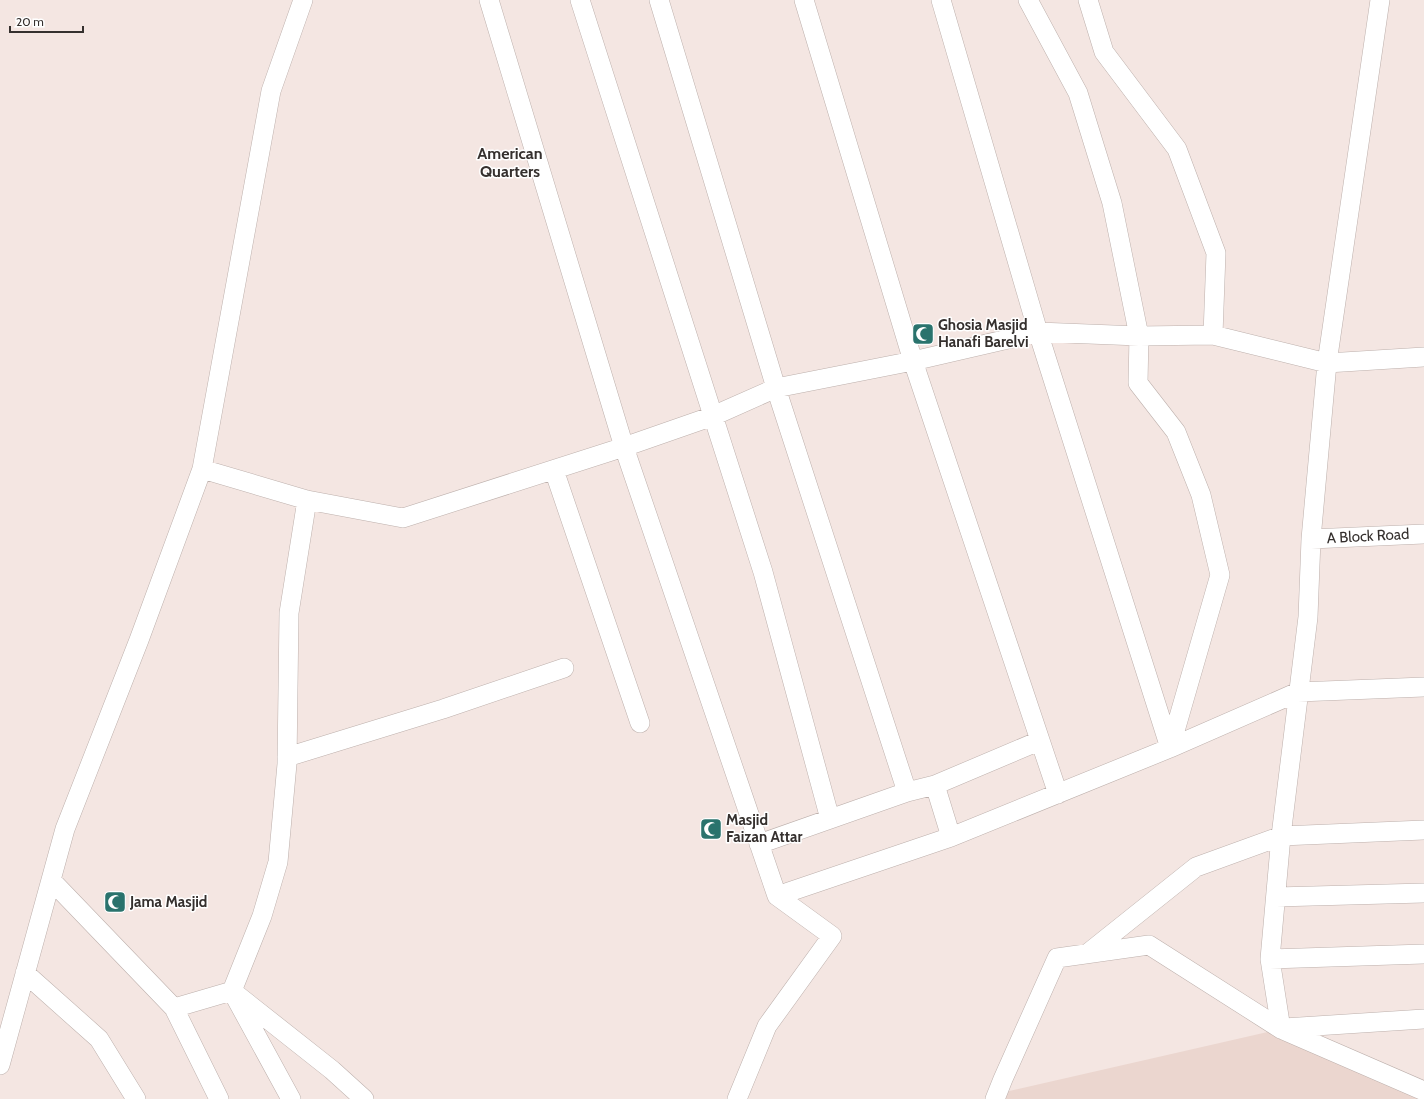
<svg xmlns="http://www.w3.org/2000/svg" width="1424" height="1099" font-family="Cabin,sans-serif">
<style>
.built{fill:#ebd6cf}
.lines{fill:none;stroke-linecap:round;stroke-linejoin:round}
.street-casing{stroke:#bdb0ac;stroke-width:20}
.street{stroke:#fff;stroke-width:19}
.labels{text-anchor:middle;stroke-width:3;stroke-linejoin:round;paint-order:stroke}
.poi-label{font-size:15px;font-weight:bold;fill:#35302e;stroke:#fff;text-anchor:start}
.street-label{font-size:15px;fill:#35302e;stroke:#fff}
.neighbourhood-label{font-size:16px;font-weight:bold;fill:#35302e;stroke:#fff}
</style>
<rect width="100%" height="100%" fill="#f4e6e2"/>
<path class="built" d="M1281,1029l143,70h-429l1,-5z"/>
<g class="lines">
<g class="street-casing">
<path id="street" d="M489,0l135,447 153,449 55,40 -65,90 -30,73
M580,0l183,572 67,247
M659,0l117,388 131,404 28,-7 16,52
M804,0l109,361 145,433
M941,0l97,332 132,416
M1028,0l50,93 34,110 27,133 -1,47 38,49 25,63 19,80 -50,173
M1088,0l16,52 73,97 39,104 -3,82
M202,469l105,31 96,18 221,-71 89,-31 63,-28 137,-27 125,-29 101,4 74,-1 114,28 97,-6
M554,470l86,253
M1311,539l113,-5
M287,757l156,-48 121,-41
M935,785l104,-44
M759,844l148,-52
M51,880l123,128 58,-17 100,79 32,29
M777,896l174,-59 219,-89 128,-56 126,-5
M1276,897l148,-4
M1087,954l109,-87 85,-31 143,-6
M1270,959l154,-5
M25,973l74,66 37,60
M174,1008l45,91
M1284,1028l140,-9
M1281,1029l-11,-70 11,-123 27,-219 3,-78 16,-176 53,-363
M0,1065l65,-236 74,-189 63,-171 69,-378 32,-91
M291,1099l-59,-108 30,-75 16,-54 9,-98 2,-151 18,-113
M995,1099l8,-20 54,-121 92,-13 132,84 143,62"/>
</g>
<use href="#street" class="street"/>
</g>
<defs>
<g id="mosque-square" transform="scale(1.15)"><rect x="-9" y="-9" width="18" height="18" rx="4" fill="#2a736d" stroke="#fff"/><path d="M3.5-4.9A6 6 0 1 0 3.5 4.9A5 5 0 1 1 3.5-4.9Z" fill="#fff"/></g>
</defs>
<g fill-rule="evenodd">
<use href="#mosque-square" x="923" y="334"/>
<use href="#mosque-square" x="711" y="829"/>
<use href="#mosque-square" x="115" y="902"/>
</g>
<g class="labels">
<g class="poi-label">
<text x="938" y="330">Ghosia Masjid<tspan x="938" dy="17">Hanafi Barelvi</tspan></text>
<text x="726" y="825">Masjid<tspan x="726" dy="17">Faizan Attar</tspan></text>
<text x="130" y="907">Jama Masjid</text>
</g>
<g class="street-label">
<text transform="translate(1368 536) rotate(-3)" y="5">A Block Road</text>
</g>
<g class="neighbourhood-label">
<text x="510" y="159">American<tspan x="510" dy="18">Quarters</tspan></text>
</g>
</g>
<path d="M10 26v6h73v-6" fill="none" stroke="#35302e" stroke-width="2"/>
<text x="16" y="26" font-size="12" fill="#35302e" stroke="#ffffff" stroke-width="3" paint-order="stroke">20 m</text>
</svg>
